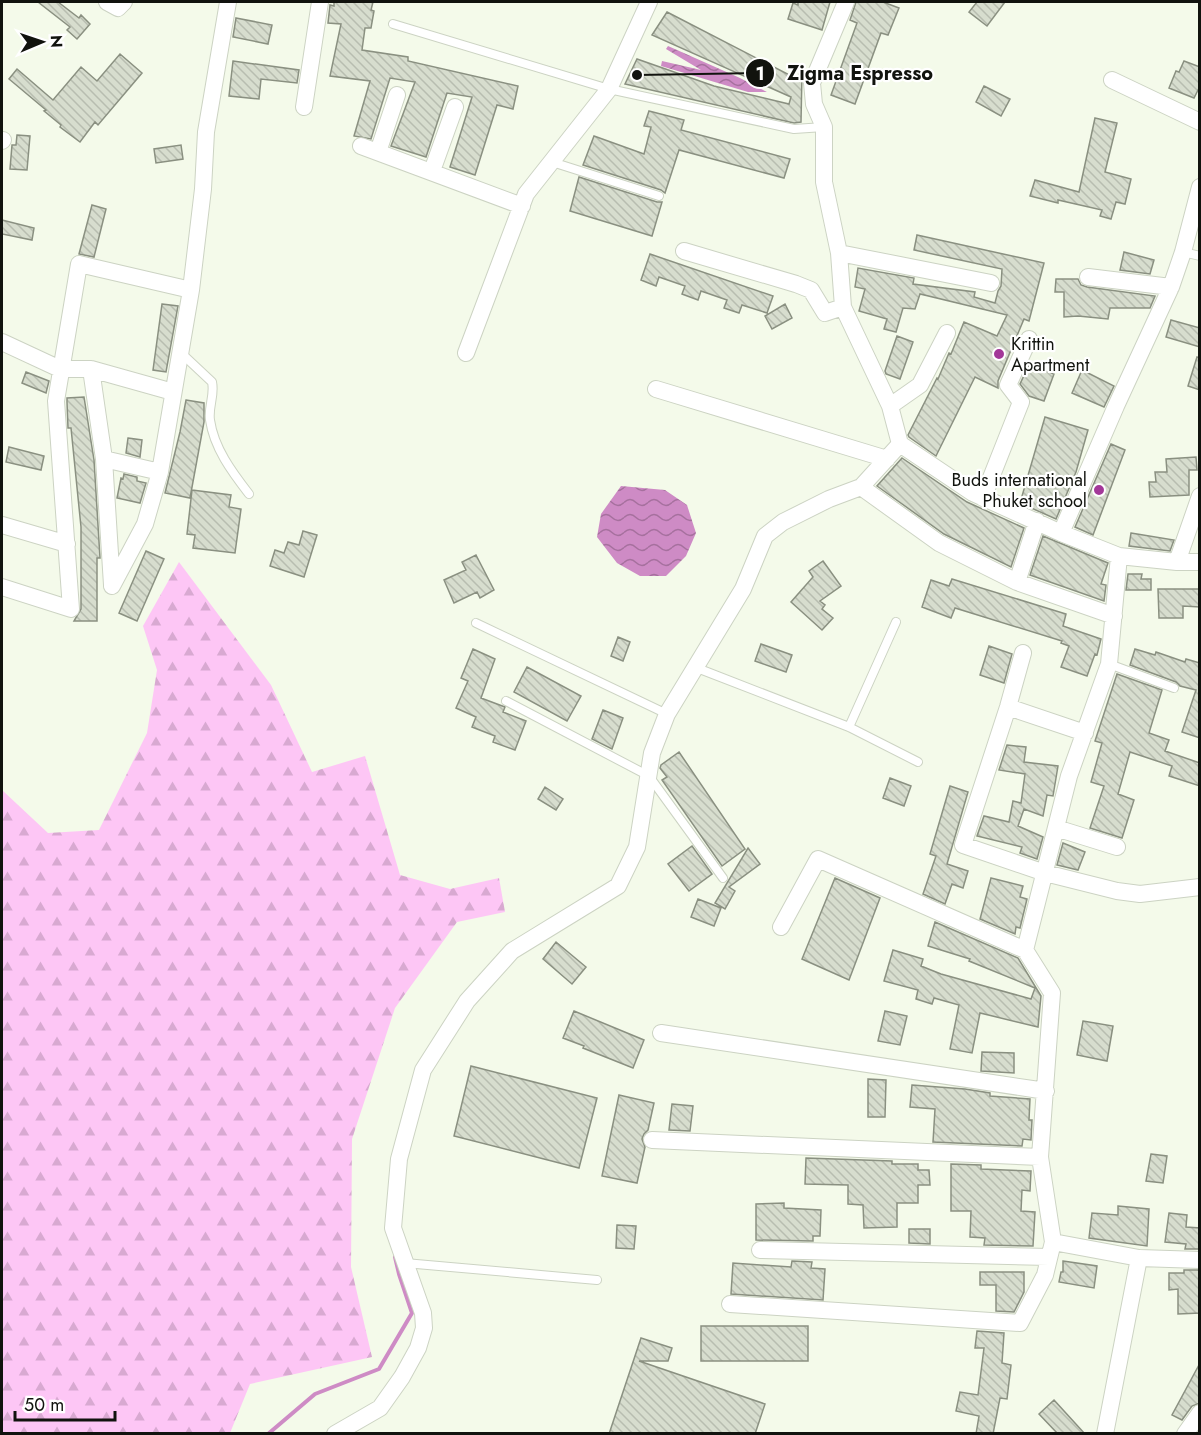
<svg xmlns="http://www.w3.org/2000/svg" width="1201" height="1435" font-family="Jost,sans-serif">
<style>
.forest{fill:url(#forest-firs)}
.water{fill:url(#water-waves)}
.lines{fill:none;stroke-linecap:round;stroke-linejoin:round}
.stream{stroke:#ce8bc5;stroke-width:4}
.building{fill:url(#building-back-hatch);stroke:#8a9081;stroke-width:1.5}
.lane-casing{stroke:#ccd3c3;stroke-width:10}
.street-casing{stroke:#ccd3c3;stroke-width:18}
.lane{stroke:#fff;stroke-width:8}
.street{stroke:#fff;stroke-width:16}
.poi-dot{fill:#a33899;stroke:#fff;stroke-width:2}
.labels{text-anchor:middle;stroke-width:4.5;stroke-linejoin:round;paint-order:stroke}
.poi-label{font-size:18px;fill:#11130e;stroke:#fff;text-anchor:start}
.leader{fill:none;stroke:#11130e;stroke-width:2}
.callout-dot{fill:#11130e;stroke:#fff;stroke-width:2}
.mark-label{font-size:18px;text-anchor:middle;font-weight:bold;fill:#fff}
.callout-label{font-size:20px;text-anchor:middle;font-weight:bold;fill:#11130e;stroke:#fff;stroke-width:4.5;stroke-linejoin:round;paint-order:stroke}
</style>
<defs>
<pattern id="forest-firs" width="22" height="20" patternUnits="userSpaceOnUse" patternTransform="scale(1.5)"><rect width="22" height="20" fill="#fdc6f5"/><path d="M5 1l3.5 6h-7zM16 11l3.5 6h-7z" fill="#d8a9d1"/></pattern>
<pattern id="water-waves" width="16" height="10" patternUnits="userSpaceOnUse" patternTransform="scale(1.5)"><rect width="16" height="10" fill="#ce8bc5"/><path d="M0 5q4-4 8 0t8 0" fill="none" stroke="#a6709e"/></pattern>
<pattern id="building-back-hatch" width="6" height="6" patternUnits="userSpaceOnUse" patternTransform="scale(1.5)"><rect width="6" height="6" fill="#d7ddce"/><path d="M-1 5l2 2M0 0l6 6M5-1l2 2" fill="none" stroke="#b8bdb0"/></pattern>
</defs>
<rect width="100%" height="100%" fill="#f4faea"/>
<path class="forest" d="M179,562l92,123 41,87 53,-16 35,119 50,14 49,-11 6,34 -48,10 -62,86 -43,131 -1,128 21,90 -122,27 -20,49h-228v-643l46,43 51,-3 48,-97 10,-63 -14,-44z"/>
<path class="water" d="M668,46l72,32 27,14h-19l-87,-26 1,-5 39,9 -35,-21z
M621,486l44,4 22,15 9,28 -10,23 -20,20h-26l-23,-13 -20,-26 4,-23z"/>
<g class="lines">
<path class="stream" d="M268,1434l47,-40 64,-25 33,-56 -13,-39 -4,-17"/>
</g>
<path class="building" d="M38,2h20l21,16 2,-3 9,9 -13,15 -10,-9 3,-3z
M334,2h39l-2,8 3,1 -3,17h-6l-3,22 46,7v4l110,25 -5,23 -16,-4 -22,70 -25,-8 22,-70 -25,-4 -21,64 -35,-11 24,-64 -25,-4 -19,61 -17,-3 16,-55 -40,-5 11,-52 -13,-1 2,-18 4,1z
M798,2h32l-8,28 -34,-11 5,-16 5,2z
M856,2h27l16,6 -11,27 -7,-2 -26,71 -24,-9 26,-72 -7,-3z
M977,2h28l-18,24 -18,-14z
M667,12l130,67 3,-7 2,1 -1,49 -7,1 -169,-39 12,-25 77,27 75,18 2,-7 -139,-62z
M236,18l36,7 -4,19 -35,-7z
M120,54l22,19 -44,52 -3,-3 -15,20 -20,-15 1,-2 -17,-14 2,-1 -37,-31 8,-10 36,31 28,-33 16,14z
M233,61l66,9 -2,13 -36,-4 -2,20 -30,-3z
M1184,61l16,6v19l-6,12 -25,-10 7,-17 3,1z
M984,86l26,13 -9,17 -25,-14z
M649,111l35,9 -3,10 109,29 -6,19 -105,-28 -14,43 -4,-3 -78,-25 11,-29 50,18 7,-27 -7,-1z
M1095,118l22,5 -12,49 26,7 -6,25 -9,-2 -5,17 -11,-3 2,-6 -44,-10v3l-28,-7 5,-16 44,12z
M17,135l13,1 -3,34 -17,-1 2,-24h4z
M181,145l2,14 -27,4 -2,-14z
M579,177l78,25h5l-10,34 -82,-25z
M92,205l14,4 -12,48 -15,-3z
M2,220l32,8 -2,12 -30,-6z
M917,235l127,28 -15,58 -5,-2 -26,62v7l-23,-11 -39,79 -27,-19 -1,-2 29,-57 1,1 11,-26 2,1 13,-32 33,14 10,-21 -87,-21 -5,15 -12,-1 -7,24 -12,-3 3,-10 -28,-8 6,-22 -10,-2 3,-19 56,10 -1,6 62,8 -1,5 21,6 3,-12 3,-5 1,-17 -88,-19z
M1124,252l30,8 -4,14 -30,-4z
M650,254l123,42 -6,17 -25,-8 -3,8 -15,-5 3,-8 -26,-9 -3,9 -16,-6 3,-8 -26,-9 -3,9 -15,-6z
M1056,279h22l3,6 6,2 68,9 -5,12h-40l-2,11 -30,-3 -14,1v-25h-9z
M162,304l16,2 -12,66 -13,-2z
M785,304l7,14 -20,11 -7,-13z
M1171,320l29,8v19l-34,-10z
M897,336l16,6 -13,37 -14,-5 -1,-3z
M1197,357l3,1v32l-12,-4z
M1029,365l25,9 -10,27 -15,-5 -9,-12z
M1082,370l32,16 -10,21 -32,-14z
M26,372l23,9 -3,12 -24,-10z
M84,397l10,63 6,98h-3v63h-23l7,-12v-82l-10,-99h-3l-1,-26v-4z
M186,400l18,3v19l-14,76 -25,-5 15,-61z
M1045,417l43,13 -12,42 -20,47 -36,-16z
M128,438l14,2 -2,17 -14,-4z
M1111,444l14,6 -32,85 -18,-8z
M9,447l35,9 -3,14 -35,-8z
M1196,457l1,13h-8v25l-39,2 -1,-15h7l-1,-10h12l-1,-13z
M902,458l65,44 57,26 -13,39 -67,-33 -67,-48z
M124,474l13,3v4l9,2 -6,20 -23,-5 4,-20 2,1z
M192,490l39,5 -2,12 12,2 -6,44 -42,-5 2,-13 -8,-1z
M303,531l14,4 -13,42 -34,-11 5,-16 9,3 4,-11 11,3z
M1131,533l43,7 -4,11 -41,-5z
M1043,536l65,27 -7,21 5,1 -2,16 -74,-26z
M146,551l18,8 -27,62 -18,-8z
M476,555l18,35 -14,8 -3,-6 -23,11 -10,-23 22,-10 -4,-8z
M823,561l18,25 -21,15 5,4 -3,4 11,9 -11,12 -31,-28 22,-25 -4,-6z
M1128,574h14l-1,5h10v11h-25z
M952,579l114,35 -3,12 38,13 -4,16 -2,-1 -8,22 -26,-9 8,-21 -8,-3 1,-2 -107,-33 -4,10 -29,-11 9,-27 18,6z
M1158,589h42v18l-17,-1v12h-24z
M618,637l12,5 -7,19 -12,-5z
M761,644l31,11 -6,17 -31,-11z
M989,646l23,8 -8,29 -24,-8z
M473,649l22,10 -14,39 24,9 -2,5 23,9 -11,29 -22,-8 2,-6 -23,-9 4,-10 -20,-9 12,-27 -7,-3z
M1135,649l20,6 1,-3 29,10 1,-3 14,4v75l-18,-6 14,-42 -16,-4 -4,-4 -46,-17z
M527,667l54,29 -14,25 -53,-29z
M1117,674l45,16 -13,43 20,7 -4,11 35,12v23l-31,-10 3,-10 -42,-14 -12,42 16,6 -12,38 -32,-10 14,-42 -13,-4 11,-39 -7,-2z
M603,710l20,8 -11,31 -20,-10z
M1007,745l19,2 -2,15 34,4 -5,30 -6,-1 -4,21 -19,-7 -6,17 25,11 -6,22 -17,-6 2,-6 -45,-11 7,-20 25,6 4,-21 8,2 4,-29 -26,-4z
M679,752l66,97 -23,17 -60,-86 5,-3 -7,-9 1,-3z
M890,778l21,8 -7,20 -21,-8z
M950,786l18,6 -21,72 21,7 -5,17 -11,-4 -7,20 -22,-10 13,-38 -6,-2z
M545,787l18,12 -7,11 -18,-11z
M1063,843l22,9 -7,18 -21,-5z
M692,846l20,28 -23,17 -21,-27z
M748,848l12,16 -31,23 6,4 -10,18 -10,-6z
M835,878l45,20 -31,82 -47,-21z
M991,878l32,8 -3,11 7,2 -7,29 -4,-1 -1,7 -35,-15z
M698,899l23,9 -7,18 -23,-9z
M935,922l83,36 23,38 -3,31 -58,-14 -8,40 -22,-4 9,-44 -25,-7 -2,6 -16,-5 2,-9 -34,-9 9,-31 30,9 -2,7 20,8 90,25 4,-11 -66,-27 1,-2 -42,-13z
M556,942l30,25 -14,17 -29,-25z
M574,1011l70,29 -11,28 -50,-20 1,-2 -21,-8z
M885,1011l22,5 -7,29 -22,-4z
M1083,1021l30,5 -6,35 -30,-6z
M982,1052l32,1v20l-33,-2z
M471,1066l126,32 -18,70 -125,-32z
M868,1079l18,1 -1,37h-17z
M912,1085l53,4 25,4v3l40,3 -1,21h3l-1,20 -8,-1 -1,7 -89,-4 2,-33 -25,-2z
M619,1095l35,8 -6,27 -4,4 -2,5 3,8 -8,36 -35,-7z
M672,1104l21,2 -3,25 -21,-1z
M1151,1154l16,2 -4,27 -17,-2z
M806,1158l86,3v3h26v6h11l1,15h-12v18h-21v24l-33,1 -1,-23 -15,-1v-19l-43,-1z
M951,1164l30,1v4l50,2 -1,20 -8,-1 -1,21 14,1 -2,34 -49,-1 1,-7 -15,-1 1,-26h-20z
M784,1203v5l37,2 -1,26h-7v5l-57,-1v-36z
M1118,1206l31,3 -2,37 -58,-8 3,-25 26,2z
M1169,1213l18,2 -1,12 14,1v21h-15l1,-5 -21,-2z
M617,1225l19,1 -2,23 -18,-1z
M909,1229h21v15l-21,-1z
M792,1261l20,1 -1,6 14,1 -2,31 -92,-6 2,-31 58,4z
M1063,1261l34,5 -3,22 -35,-6 2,-10h2z
M1184,1270h16v43l-22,1v-25l-9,1v-17h15z
M980,1272h44v20l-10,20 -18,-1v-26h-16z
M701,1326h107v35h-107z
M977,1331l27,2 -2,30 9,2 -4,34 -7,-1 -7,36h-17l3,-18 -23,-5 4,-19 18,3 6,-47h-9z
M641,1338l31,10 -4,13h-29l126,43 -10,30h-146z
M1200,1363v40l-8,3 -10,14 -10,-5z
M1054,1400l31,34h-27l-19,-20z"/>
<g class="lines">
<g class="lane-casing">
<path id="lane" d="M393,24l216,65 185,40 30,-2
M552,162l107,34
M1183,252l17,4
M180,352l32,30c3,13 -4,25 -2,38 4,28 22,52 39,74
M476,623l191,91
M1109,664l65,24
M697,668l152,59 69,35
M506,701l143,75 74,102
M849,727l47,-105
M405,1263l192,17"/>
</g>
<g class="street-casing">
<path id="street" d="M107,2l11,6 6,-6
M846,2l-34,81 2,21 10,23v55l15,71 4,54 47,99 10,38 73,49 88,40 58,23 58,6h23
M1112,80l88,42
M304,107l16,-105
M2,141l1,-1
M361,146l161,60
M378,152l19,-57
M432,171l23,-64
M684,251l112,33 15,6 14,23 18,-6
M839,253l152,30
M1088,277l83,10
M2,342l58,27h31l82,23
M466,353l60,-159 83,-105 40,-87
M91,369l13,90 8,126
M656,389l231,70
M890,406l30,-21 27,-52
M104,459l56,13
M861,487l78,56 78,39 97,34
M983,498l38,-96 -13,-17 21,-46
M2,525l65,19
M1061,533l55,-127 55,-119 12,-35 17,-65
M1177,562l23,-66
M1017,582l20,-61
M112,586l33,-62 15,-52 31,-182 12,-101 3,-57 22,-130
M2,587l69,22 -15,-208 23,-137 112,26
M1023,653l-15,54 -45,138 82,28 72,18 23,3 60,-7
M1008,707l77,26
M1056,828l61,19
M781,927l37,-68 207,91
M661,1033l385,58
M652,1140l388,17
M1053,1242l86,16 61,2
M760,1250l289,7
M730,1304l290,19 25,-48 8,-33 -13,-85 12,-164 -27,-43 44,-174 40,-112 10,-108
M335,1434l45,-26 22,-31 16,-29 6,-20 -1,-15 -30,-85 6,-69 24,-89 44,-69 45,-50 106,-65 19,-39 15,-94 15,-39 76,-125 22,-53 18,-14 46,-23 32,-12 39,-43
M1105,1434l34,-176
M1185,1434l15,-21"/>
</g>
<use href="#lane" class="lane"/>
<use href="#street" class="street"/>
</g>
<g class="poi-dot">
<circle cx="999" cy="354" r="6"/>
<circle cx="1099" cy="490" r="6"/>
</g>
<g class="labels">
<g class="poi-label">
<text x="1011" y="350">Krittin<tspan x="1011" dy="21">Apartment</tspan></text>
<text x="1087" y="486" text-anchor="end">Buds international<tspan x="1087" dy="21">Phuket school</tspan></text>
</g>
</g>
<path class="leader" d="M637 75L760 73"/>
<g class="callout-dot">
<circle cx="637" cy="75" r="6"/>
<circle cx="760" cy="73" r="15"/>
</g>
<g class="mark-label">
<text x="760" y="80">1</text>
</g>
<g class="callout-label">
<text x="860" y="80">Zigma Espresso</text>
</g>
<rect width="1201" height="1435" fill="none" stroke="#11130e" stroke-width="6"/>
<g transform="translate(42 42) rotate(88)" stroke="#ffffff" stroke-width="4.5" paint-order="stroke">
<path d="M0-4.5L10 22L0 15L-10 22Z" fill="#11130e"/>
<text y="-9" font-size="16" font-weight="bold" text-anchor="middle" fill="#11130e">N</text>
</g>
<path d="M15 1411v9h100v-9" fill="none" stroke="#11130e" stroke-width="3"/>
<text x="24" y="1411" font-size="18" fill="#11130e" stroke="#ffffff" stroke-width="4.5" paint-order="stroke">50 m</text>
</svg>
